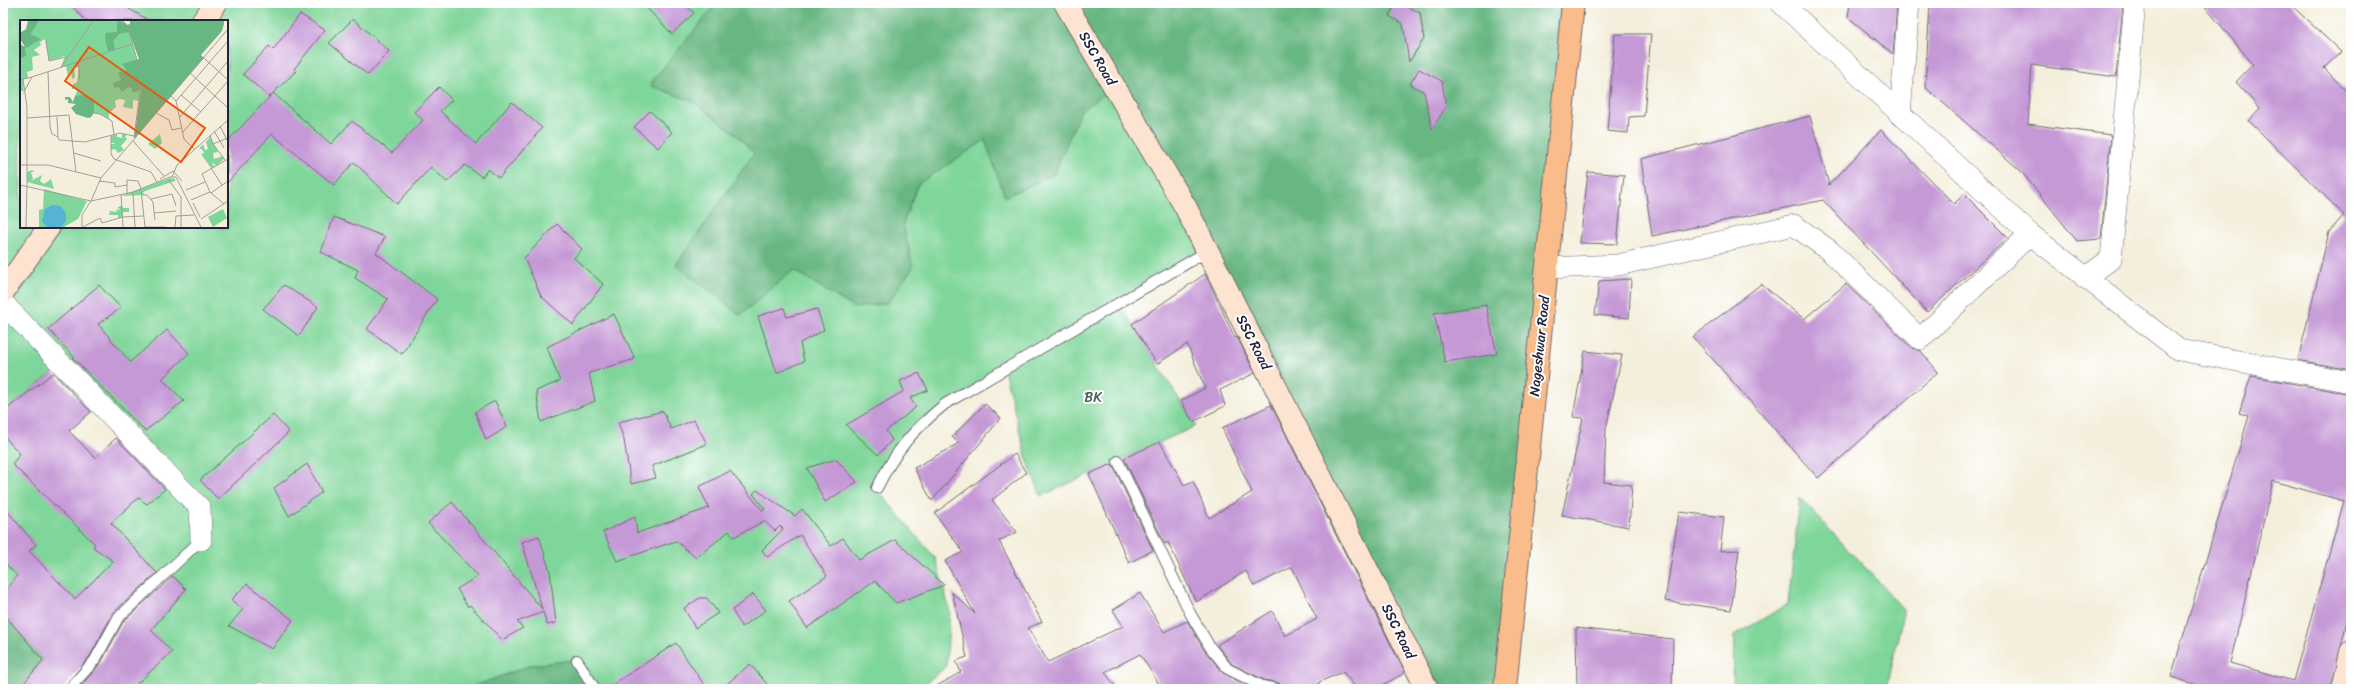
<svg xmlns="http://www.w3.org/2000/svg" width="2354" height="692" font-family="Sriracha,sans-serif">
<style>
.green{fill:#7fd69a;stroke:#507c6a}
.forest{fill:#67b782;stroke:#446c5e}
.building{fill:#c598d6;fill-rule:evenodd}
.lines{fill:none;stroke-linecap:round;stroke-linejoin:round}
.lane-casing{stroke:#6c6a73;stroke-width:12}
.street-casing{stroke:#6c6a73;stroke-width:22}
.secondary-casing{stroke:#6c6a73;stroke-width:24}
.primary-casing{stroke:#6c6a73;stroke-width:24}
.lane{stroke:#fff;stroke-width:10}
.street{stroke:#fff;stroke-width:21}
.secondary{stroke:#fde4d0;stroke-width:22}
.primary{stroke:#f9bc8a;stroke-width:22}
.labels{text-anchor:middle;stroke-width:4;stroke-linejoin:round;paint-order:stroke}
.street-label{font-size:14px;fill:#22223b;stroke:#fff}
.park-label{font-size:14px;fill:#43615c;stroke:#fff}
.inset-road{fill:none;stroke:#a09d9c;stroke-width:1}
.view{fill:#e8590c;fill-opacity:0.15;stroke:#e8590c;stroke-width:2}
.inset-edge{fill:none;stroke:#22223b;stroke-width:2}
</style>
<rect width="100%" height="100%" fill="#fff"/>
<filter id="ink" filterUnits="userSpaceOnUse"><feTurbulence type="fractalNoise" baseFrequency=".025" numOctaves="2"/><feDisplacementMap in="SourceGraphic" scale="8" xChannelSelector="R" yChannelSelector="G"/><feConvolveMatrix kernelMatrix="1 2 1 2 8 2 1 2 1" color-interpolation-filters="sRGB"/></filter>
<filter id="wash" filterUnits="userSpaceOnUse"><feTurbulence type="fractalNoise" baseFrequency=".012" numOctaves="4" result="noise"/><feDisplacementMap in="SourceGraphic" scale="16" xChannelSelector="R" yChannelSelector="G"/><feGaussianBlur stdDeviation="0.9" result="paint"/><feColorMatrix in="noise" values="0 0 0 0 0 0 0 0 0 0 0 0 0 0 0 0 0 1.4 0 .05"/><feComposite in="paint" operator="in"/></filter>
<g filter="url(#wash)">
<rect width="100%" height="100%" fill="#f4efdc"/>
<path class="green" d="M3,3h213l-13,18h-182v206h27l-45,64z
M219,3h846l143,248 -89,52 77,123 -155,70 -15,-39 -22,-87 -86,56 -41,63 59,70 14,53 -4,55 -28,22h-323l-18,-29 -46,5 -64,24h-197l-10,-10 -9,10h-113l-5,-5 39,-32 -21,-22 35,-41 -17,-18 -12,2 -46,-50 27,-25 9,6 27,-24 -119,-109 -52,41v-120l49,-65h175v-206h-22z
M3,435l100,98 -9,14 19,14 -38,38 -46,-48 7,-6 -33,-39z
M1800,498l104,111 -17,80h-154l1,-53 54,-32z
M3,561l14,15 -14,18z"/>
<path class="forest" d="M717,3h856l-67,686h-81l-310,-602 -34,23 -27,64 -49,23 -20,-57 -67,44 -15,40 10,43 -25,36 -34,5 -60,-38 -54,45 -64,-50 78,-112 -18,-19 -42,-32 -45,-17z
M8,619l35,41 -24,29h-16v-65z
M573,660l19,29h-125l64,-24z"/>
<g id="blocks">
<path class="building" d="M69,3h50l31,18h-64z
M642,3h41l11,10 -22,21z
M1396,3h5l19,10 4,26 -15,23 -6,-38 -14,-8z
M1850,3h47l-4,51 -45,-37z
M1930,3h193l-7,74 -84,-12 -4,59 83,11 -10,104 -24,2 -56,-70 -96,-84z
M2202,3h87l52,49 -17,16 27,28v274l-53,-10 31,-128 15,-17 -95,-94 11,-12 -24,-27 17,-18z
M300,14l25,16 -31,39 2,2 -27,26 -26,-23 26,-28 4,4z
M353,19l36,32 -21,24 -39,-32z
M1615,34h36l-7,82 -15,1 -1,16 -21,-2z
M1419,69l23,12 4,26 -14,22 -8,-37 -14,-8z
M439,87l13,13 -12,11 36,33 36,-42 30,26 -43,50 -11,-9 -6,8 -17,-12 -18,17 -16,-15 -34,37 -43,-42 -20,23 -62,-51 -45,49v-41l46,-49 58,51 21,-23 40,32 31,-33 -9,-8z
M650,111l22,21 -14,16 -24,-21z
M1810,116l19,69 52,-55 73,74 10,-10 44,44 -81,74 -104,-112 -171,36 -11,-77z
M1588,172l36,3 -7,69 -37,-1z
M334,217l51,20 -9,16 61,46 -35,55 -35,-25 21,-30 -33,-21 3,-8 -37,-18z
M557,224l25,25 -8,9 29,26 -30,41 -32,-29 -17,-38z
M1205,274l30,64 2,-1 18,36 -35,17 5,16 -32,16 -12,-21 24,-13 -18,-44 -30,20 -25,-40z
M1631,279l-2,39 -34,-3 4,-34z
M1761,284l43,35 42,-35 66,64 9,3 17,21 -120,106 -125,-141z
M99,285l22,23 -23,16 32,38 37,-32 22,23 -27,26 22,22 -39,30 -72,-73 1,-1 -26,-28z
M284,285l34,22 -19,29 -36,-27z
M1486,305l11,49 -52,8 -11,-49z
M784,308l3,9 30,-8 7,21 -24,13 4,18 -27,12 -19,-57z
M614,314l21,45 -46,14 6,28 -54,21 -5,-31 24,-10 -13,-34z
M1585,351l37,4 -16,74 -2,53 28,3 -3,42 -67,-12 21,-97 -10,-1z
M53,373l38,39 -22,19 26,27 21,-20 49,51 -18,15 -9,-6 -27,25 46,50 -44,40 -23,43 -27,33h-44l24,-29 -40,-47v-19l14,-18 -14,-15v-55l33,39 -7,6 46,48 38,-38 -20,-14 2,-3 -83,-80 8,-10 -17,-19v-23z
M919,373l9,17 -18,8 6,9 -30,24 6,9 -14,15 -32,-30 58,-34 -4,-10z
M2251,376l100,18v210l-20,85h-120l-40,-12 78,-261 -10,-3zM2273,481l71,20 -51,180 -63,-18z
M495,401l12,26 -21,13 -11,-28z
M985,404l16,14 -69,83 -18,-33 45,-25 -7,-6z
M1271,405l134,268 -30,16h-18l-14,-17 -24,10 -1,7h-35l-4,-6 -15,-3 -32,-16 -15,-19 55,-34 13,25 32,-17 -25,-52 -38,19 -8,-15 -50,31 -28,-60 -3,2 -41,-86 36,-16 24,43 9,-4 16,37 43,-26 -30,-64z
M663,411l8,18 23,-9 13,24 -55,22 4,12 -25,6 -7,-44 -6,-18z
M273,415l16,17 -71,67 -18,-19z
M1015,454l11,19 -34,27 25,32 -18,9 43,81 -14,6 20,34 75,-36 -10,-16 27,-17 24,39 23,-11 17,29 19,23 30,16h-91l-22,-35 -35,18 12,17h-185l29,-17 -5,-11 11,-4 -15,-65 23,22 -30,-53 18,-9 -28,-39z
M836,459l21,23 -32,20 -18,-34z
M307,464l15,28 -33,24 -15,-28z
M1112,464l41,86 -24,13 -40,-89z
M730,471l33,40 2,-2 -12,-15 4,-4 38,26 7,-7 29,37 12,-8 16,22 36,-20 49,45 -48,18 -21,-22 -68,47 -18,-27 38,-25 -27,-41 -33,22 -5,-7 21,-21 -3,-3 -5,5 -11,-10 -30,16 -5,-6 -33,27 -20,-17 -59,20 -14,-29 32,-15 2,16 72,-25 -10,-21z
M452,502l90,107 -20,-67 17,-6 11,36 6,51 -9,2 -4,-13 -26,10 6,6 -21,12 -32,-35 -2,2 -11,-18 21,-13 -50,-53z
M1679,512l45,5 -4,34 19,-1 -8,60 -66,-9z
M173,576l13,13 -35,41 21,22 -41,37h-53l23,-26 22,-41z
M247,584l46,36 -21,29 -43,-23 14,-17 -12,-9z
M753,594l13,16 -24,17 -10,-17z
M700,598h7l11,15 -23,15 -11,-20z
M1576,628l97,11 -1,50h-95z
M676,643l31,46h-101z
M750,664l21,25h-50z"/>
</g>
</g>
<g filter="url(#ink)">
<use href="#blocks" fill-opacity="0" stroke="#6c6a73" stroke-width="1"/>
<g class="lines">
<g class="lane-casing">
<path id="lane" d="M1118,461l72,152 20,34 18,22 34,17 15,3
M877,488c19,-38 35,-57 68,-84l263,-153
M577,660l18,29
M69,689l26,-29 23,-42 83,-78"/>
</g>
<g class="street-casing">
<path id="street" d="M1781,3l249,231 149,116 172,32
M1900,115l9,-112
M1547,268l71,-3 176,-40 36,26 90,88 110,-105
M2085,278l26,-19 24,-256
M3,303l197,205 1,32"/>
</g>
<g class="secondary-casing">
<path id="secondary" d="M1065,3l121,205 241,481
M203,21l13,-18
M3,292l46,-65
M2343,689l8,-37"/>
</g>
<g class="primary-casing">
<path id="primary" d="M1505,689l68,-686"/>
</g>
<use href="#lane" class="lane"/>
<use href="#street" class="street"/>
<use href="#secondary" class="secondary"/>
<use href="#primary" class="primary"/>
</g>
</g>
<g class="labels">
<g class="street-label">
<text transform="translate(1098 58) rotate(60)" y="5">SSC Road</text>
<text transform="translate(1254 342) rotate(63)" y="5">SSC Road</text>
<text transform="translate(1539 346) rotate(-84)" y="5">Nageshwar Road</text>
<text transform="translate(1399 631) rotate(64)" y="5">SSC Road</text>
</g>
<g class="park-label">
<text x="1093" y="402">BK</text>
</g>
</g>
<g transform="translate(20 20)">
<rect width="208" height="208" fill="#f4efdc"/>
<path d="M19,1h84l4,4 15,52 -2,24 -7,-1v9l-10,-2 2,-7 -6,-1 -4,2 1,6 -7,6v6l-7,-4 -8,-2 -7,5 -11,-4 -3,-4 21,-3v-8l-19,-3 3,-7h-6v-4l5,-3 2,-15h-5l1,10 -3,2 -1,-8 -3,5 -2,-10 -5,1 4,-11 -16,5 -4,-22 -5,3 1,3 -7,5 6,5 -8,2 1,13 -6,2 1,6 -5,1 1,17 -1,-5h-3v-32l7,-3 -2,-7 15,-10 -9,-5zM97,114v3l5,1v-4h5l-2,3 2,2 -6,7 3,4 -6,3 -3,-4 -4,1v-6h4l-4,-2v-6zM140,114l2,9 -7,6 -7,-5zM190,117l8,15 -5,1 1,6 9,-3 1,3 -8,7 -4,-4 2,5 -3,1 -10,-14 3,-1 -2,-4h-3l4,-5 2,6 3,-1 -2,-7zM12,150l2,2h-3l2,7 -2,2 11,-6 -2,6 4,3 7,-5 3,10 -27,-7v-10zM150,158l5,1v2l-27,9 -5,2 1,3 -23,1zM24,169l43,12 -9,18 -14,8h-25v-17l4,-1zM102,185l1,3h6v4h-6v5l-5,1v-3h-9l1,-4 7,1 -1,-2 5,-1 -4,-1zM203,189l4,9 -14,9 -5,-10z" fill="#7fd69a"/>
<path d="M8,1h11l-8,13 10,5 -16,10 2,7 -7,3v-15l5,3 -5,-8v-6l6,-4zM100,1l7,4 3,-1v-3h94v3l-2,7 -21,24 3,3 -70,81 7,-49 -6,2 -4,-1 1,-3 -4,-1 -6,5 -4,-5 -4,1 -1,-5 8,-3 -3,-7 9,-3 -5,-6 17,-5 -10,-27 -10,2 -6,7 2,9 -7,1 -3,-13 1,-5 11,-1v-10zM62,75l12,4v14l-4,5 -14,-4 -5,-6 5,-4 -8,-1v-4l-3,1v-3h5l3,5 2,-6z" fill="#67b782"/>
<path d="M32,185l8,1 6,7v8l-5,6h-14l-5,-6 3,-12z" fill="#57b2d5"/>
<path class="inset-road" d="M103,1l4,4 15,52 -8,60M26,21l3,20 17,-4M184,38l24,22M58,41l2,19M41,47l32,-46M28,52l2,55 2,7 6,3 1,3 26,2 35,-9 14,3M170,53l38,35M3,59l4,28v78M0,60l12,-3M5,70l7,-13 100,-33M161,75l20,17M151,76l5,5 8,38 10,10M156,81l52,-60M74,93l6,1 12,7 2,13M136,93l13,7 3,10 9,-2M37,97l1,20M7,98l42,-3 7,57M159,98l49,-57M200,106l8,16M194,111l10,17M162,113l46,-52M91,115v19l3,5 37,13 6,10M190,115l3,9 15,-6M113,121l31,35M193,124l12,16M54,133l27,8M0,145h28l53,13M191,148l11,17M152,157l5,-12 51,-45M140,159l13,-8 9,10M148,159l13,18v30M79,161l16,2v4l12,-2M0,165l71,16 42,-9 37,-15h6l25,50M121,170l4,37M166,170l19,-8M113,173l2,34M191,173l17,-12M107,174v-14l11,1 3,8M101,175l2,32M123,175h4l6,7 2,18M131,179l21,-5 4,12M171,180l19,-8M173,183l7,14M204,184l-14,-12 -8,-18 26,-15M134,193l22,-2M181,199l27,-18M6,207l1,-42M62,207v-12l9,-14 10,-23 127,-149M63,207l17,-9 2,5 21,-6 20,-1M125,207h20M155,207l1,-11 18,-1"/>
<path class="view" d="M69,27l116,81 -24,34 -116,-81z"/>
<rect width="208" height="208" class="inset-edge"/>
</g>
<rect width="2354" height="692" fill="none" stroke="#fff" stroke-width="16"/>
</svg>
